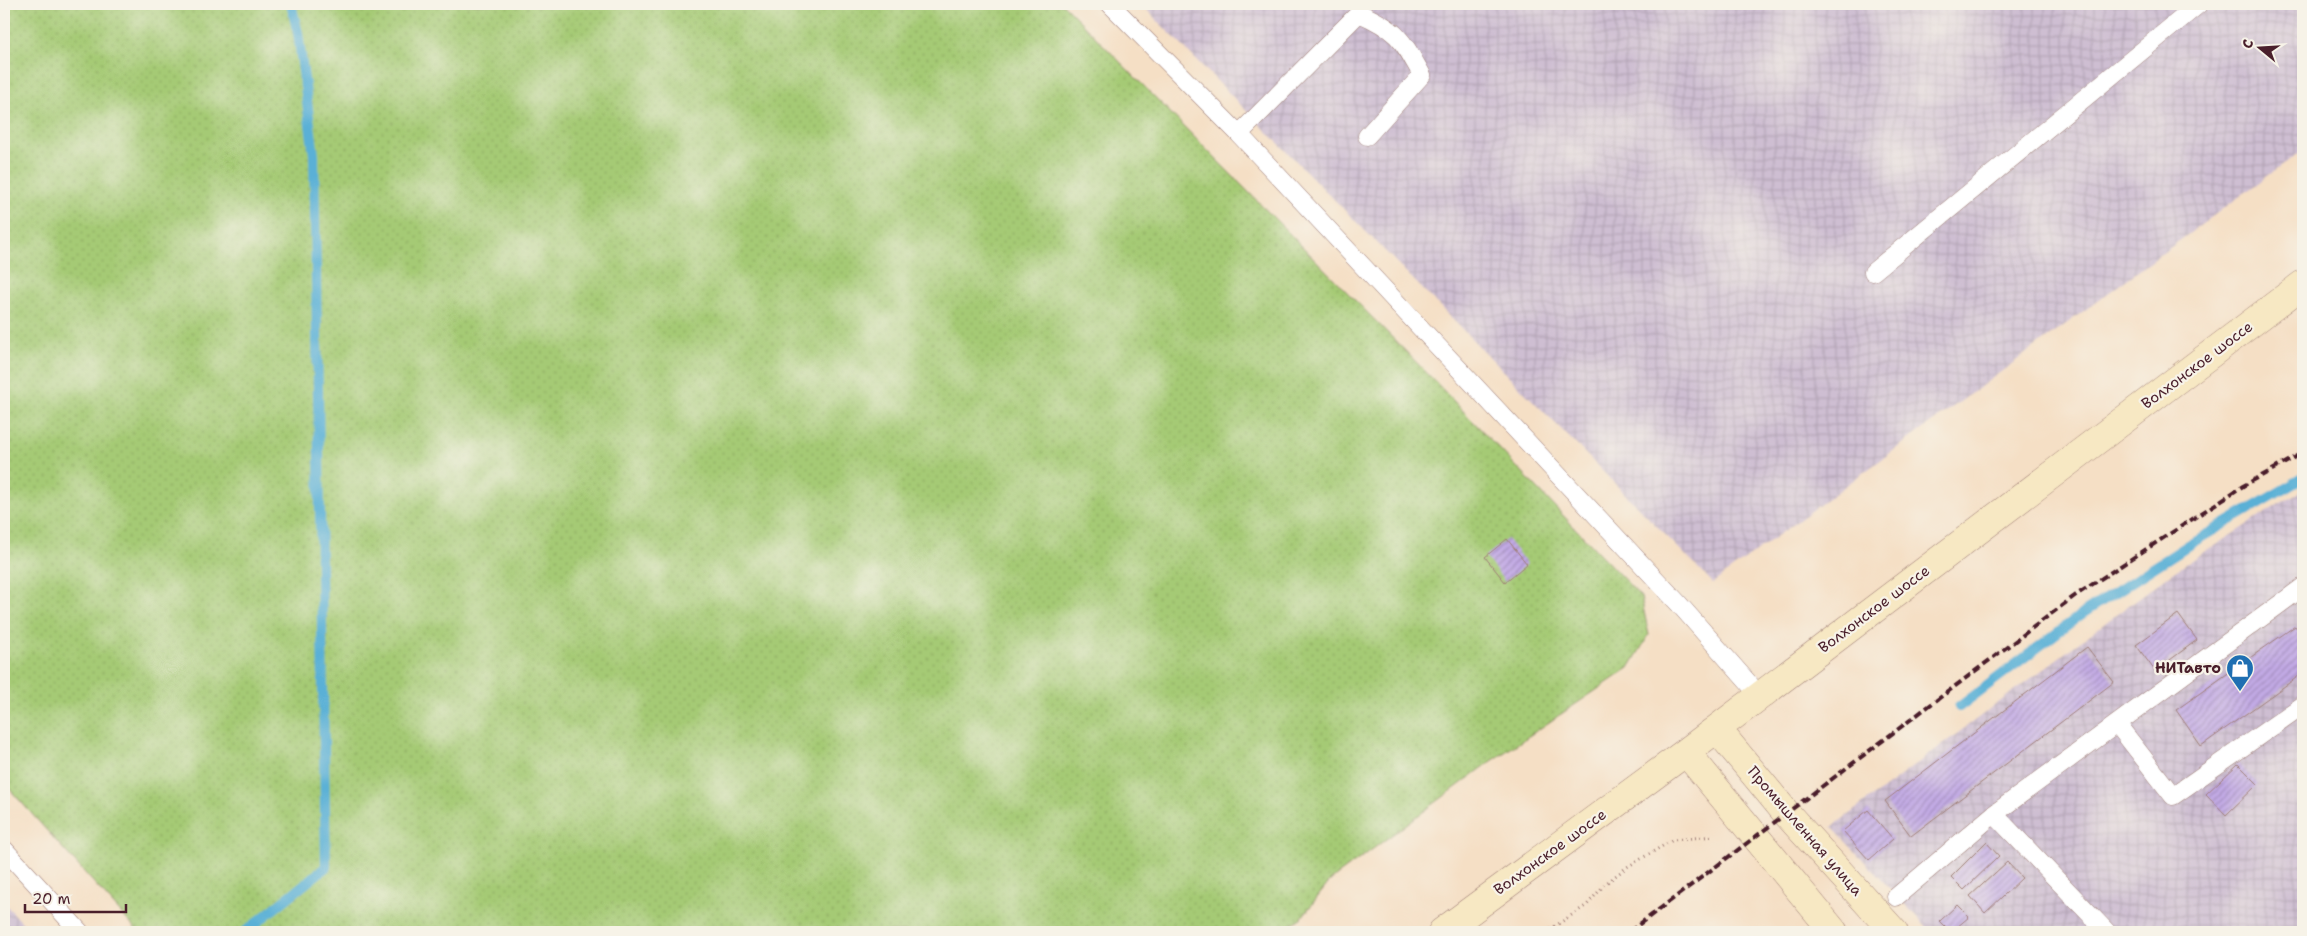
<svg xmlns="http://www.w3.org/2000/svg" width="2307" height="936" font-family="'Shantell Sans',sans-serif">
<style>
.industrial{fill:url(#industrial-grid)}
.grass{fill:url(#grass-dots);stroke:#787450}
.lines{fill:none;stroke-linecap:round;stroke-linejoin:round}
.stream{stroke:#5ab0d6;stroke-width:10}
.building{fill:url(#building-hatch)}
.lane-casing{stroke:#a07f78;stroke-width:19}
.secondary-casing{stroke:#a07f78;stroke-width:29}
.path{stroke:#a07f78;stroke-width:3;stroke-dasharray:1 4;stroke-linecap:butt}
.lane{stroke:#fff;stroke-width:18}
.secondary{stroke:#f7e8c3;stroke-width:28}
.rail{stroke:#4a1f2b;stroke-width:4;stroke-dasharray:8 4;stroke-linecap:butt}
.labels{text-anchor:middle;stroke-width:4.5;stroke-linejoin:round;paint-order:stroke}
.street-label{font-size:15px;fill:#4a1f2b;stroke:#f7f3e8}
.poi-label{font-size:15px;font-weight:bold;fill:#4a1f2b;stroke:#f7f3e8;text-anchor:end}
</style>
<defs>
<pattern id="industrial-grid" width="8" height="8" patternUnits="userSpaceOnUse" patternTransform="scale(1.25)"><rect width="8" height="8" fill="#cebed2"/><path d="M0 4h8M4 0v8" fill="none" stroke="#b2a3b4"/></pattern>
<pattern id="grass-dots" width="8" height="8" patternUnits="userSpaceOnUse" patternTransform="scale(1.25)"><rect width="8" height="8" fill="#a5ca74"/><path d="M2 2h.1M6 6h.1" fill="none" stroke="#90ad65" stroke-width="1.8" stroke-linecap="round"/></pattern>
<pattern id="building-hatch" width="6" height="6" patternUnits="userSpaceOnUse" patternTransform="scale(1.25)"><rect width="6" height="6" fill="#c2aae5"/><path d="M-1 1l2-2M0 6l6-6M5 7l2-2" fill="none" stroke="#a08aba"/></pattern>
</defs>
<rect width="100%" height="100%" fill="#f7f3e8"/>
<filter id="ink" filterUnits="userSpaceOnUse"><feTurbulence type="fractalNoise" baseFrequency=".02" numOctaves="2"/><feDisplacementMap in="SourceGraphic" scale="10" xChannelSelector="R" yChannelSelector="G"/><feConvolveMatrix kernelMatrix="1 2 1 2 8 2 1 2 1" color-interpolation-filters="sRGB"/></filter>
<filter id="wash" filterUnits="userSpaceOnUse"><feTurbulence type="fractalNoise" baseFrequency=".0096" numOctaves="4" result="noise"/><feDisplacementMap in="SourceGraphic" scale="20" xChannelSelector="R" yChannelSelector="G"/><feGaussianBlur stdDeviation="1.12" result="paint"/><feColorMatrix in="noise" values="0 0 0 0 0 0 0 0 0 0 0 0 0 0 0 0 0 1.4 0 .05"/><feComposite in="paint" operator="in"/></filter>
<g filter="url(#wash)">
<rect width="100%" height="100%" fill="#f5dfc5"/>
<path class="industrial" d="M1141,4h1162v146l-590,433z
M2303,491v441h-372l-99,-105 340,-254 115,-74z
M4,903l27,29h-27z"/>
<path class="grass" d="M4,4h1059l363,368 215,225 8,38 -20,33 -140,95 -158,117 -29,37 -21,15h-1143l-134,-149z"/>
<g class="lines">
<path class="stream" d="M1959,707l123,-93 108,-70 113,-66
M245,932l81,-65 -12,-712 -16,-122 -7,-29"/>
</g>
<g id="blocks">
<path class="building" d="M1507,539l20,25 -22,18 -20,-25z
M2178,614l19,26 -42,31 -19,-26z
M2295,626l8,11v36l-102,73 -25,-36z
M2087,647l27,35 -203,154 -26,-35z
M2238,764l20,20 -32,31 -20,-21z
M1868,810l25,29 -24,21 -26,-29z
M1986,842l13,14 -35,34 -13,-13z
M2007,862l15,16 -37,35 -15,-17z
M1957,905l12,12 -18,15 -11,-11z"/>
</g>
</g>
<g filter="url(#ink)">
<use href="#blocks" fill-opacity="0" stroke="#a07f78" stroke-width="1"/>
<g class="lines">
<g class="lane-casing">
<path id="lane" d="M1110,4l129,130 440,470 81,92
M1239,134l120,-121c39,17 43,26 63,62l-55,61
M1873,272l326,-268
M2117,724l56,72 130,-91
M1994,814l113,118
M4,849l76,83
M1896,897l98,-83 309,-227"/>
</g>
<g class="secondary-casing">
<path id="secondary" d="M1717,729l70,85 107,118
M1686,752l148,180
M1442,932l244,-180 617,-468"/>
</g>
<path class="path" d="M1546,932l41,-27 18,-21 22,-17 46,-27 41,-4"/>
<use href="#lane" class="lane"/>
<use href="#secondary" class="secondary"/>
<path class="rail" d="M1629,932l447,-337 167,-109 60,-33"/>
</g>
</g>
<defs>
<g id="shop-pin" transform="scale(1.4375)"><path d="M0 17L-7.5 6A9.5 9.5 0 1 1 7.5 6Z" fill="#1f6fb2" stroke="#f7f3e8"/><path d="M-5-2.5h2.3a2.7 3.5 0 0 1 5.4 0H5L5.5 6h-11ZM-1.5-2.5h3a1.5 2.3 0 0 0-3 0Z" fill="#fff"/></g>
</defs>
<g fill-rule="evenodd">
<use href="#shop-pin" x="2240" y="668"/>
</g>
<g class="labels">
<g class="street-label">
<text transform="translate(2197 365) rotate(-37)" y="5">Волхонское шоссе</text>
<text transform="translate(1874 609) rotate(-37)" y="5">Волхонское шоссе</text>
<text transform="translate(1805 831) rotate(49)" y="5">Промышленная улица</text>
<text transform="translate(1550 852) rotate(-36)" y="5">Волхонское шоссе</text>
</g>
<g class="poi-label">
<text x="2221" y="673">НИТавто</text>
</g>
</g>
<rect width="2307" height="936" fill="none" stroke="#f7f3e8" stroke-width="20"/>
<g transform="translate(2260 48) rotate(288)" stroke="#f7f3e8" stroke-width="4" paint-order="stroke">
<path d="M0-4L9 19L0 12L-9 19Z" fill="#4a1f2b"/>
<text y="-8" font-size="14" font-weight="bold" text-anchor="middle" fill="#4a1f2b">С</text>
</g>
<path d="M25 904v8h101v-8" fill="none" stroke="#4a1f2b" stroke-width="2.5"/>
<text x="32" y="904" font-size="15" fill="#4a1f2b" stroke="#f7f3e8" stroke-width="4" paint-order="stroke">20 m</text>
</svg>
